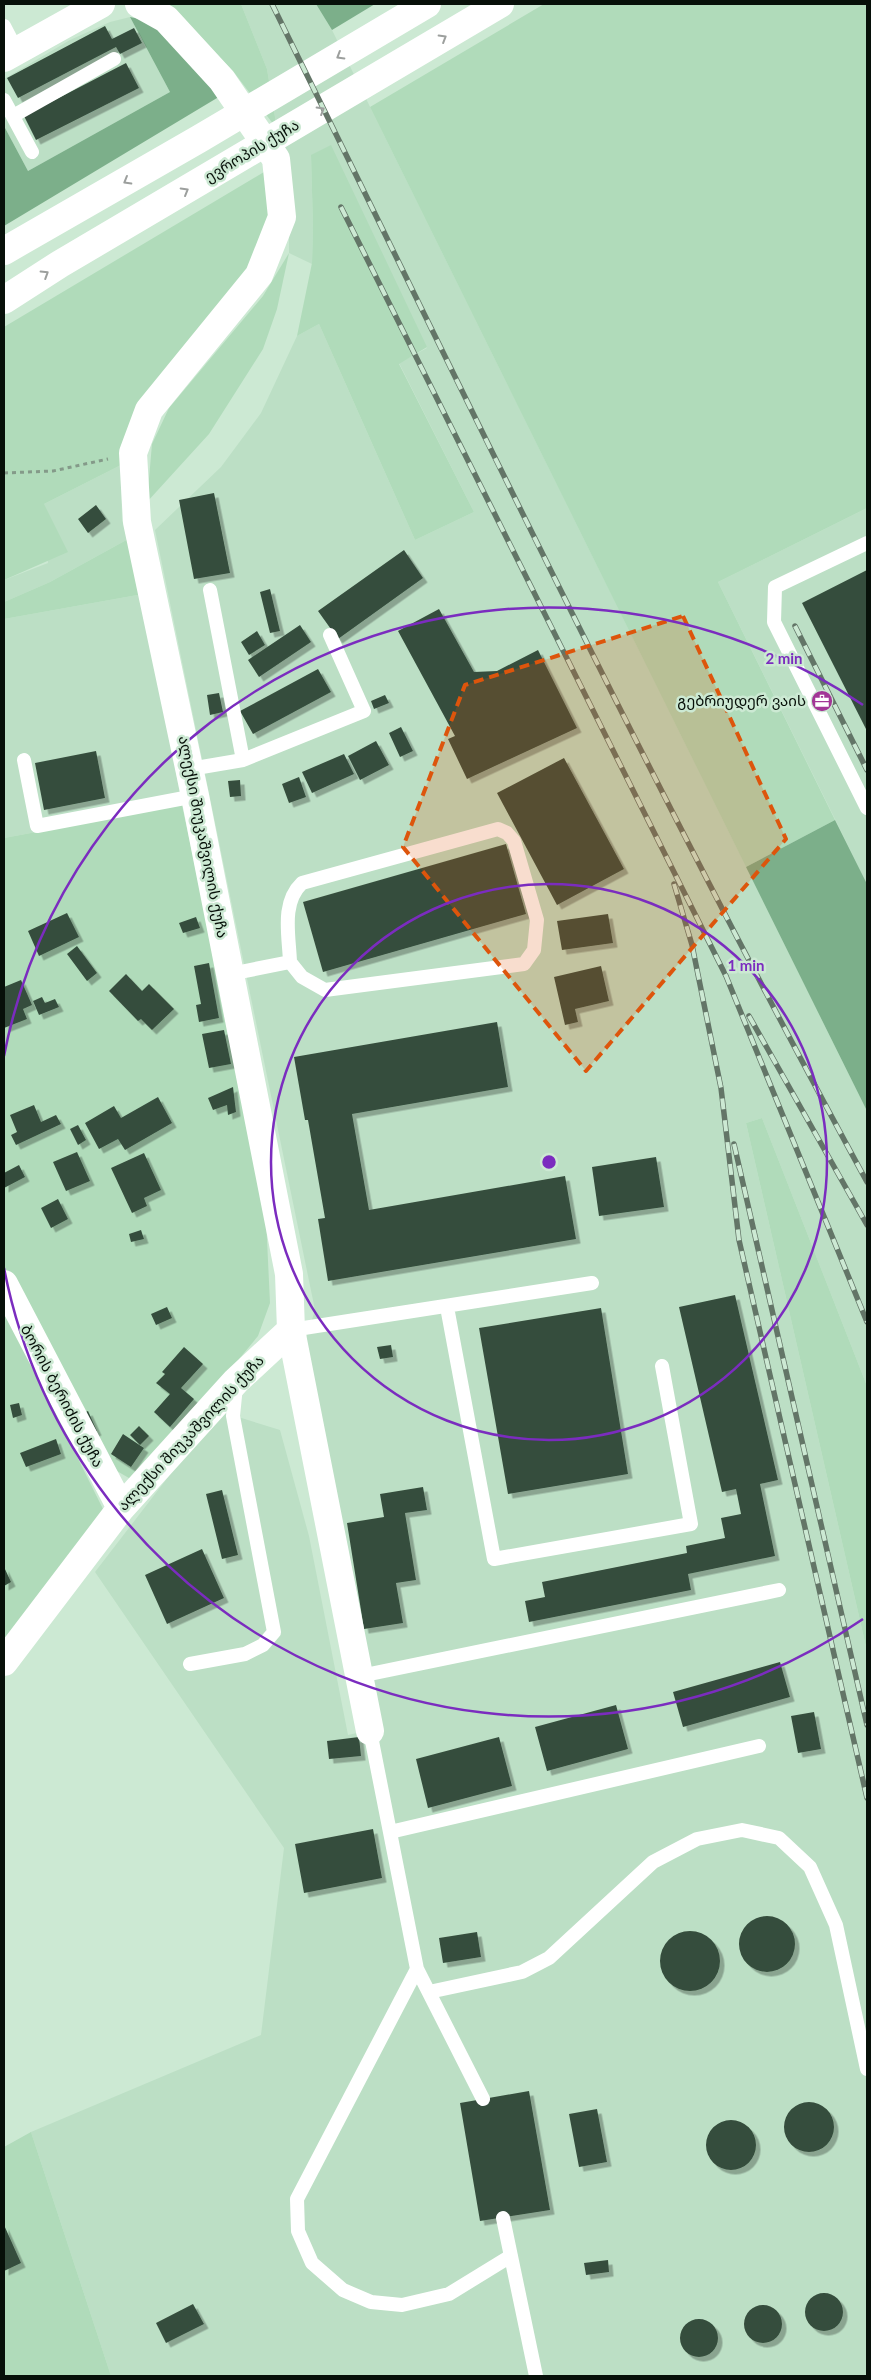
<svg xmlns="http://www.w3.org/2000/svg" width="871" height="2380" font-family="Lato,'Noto Sans Georgian',sans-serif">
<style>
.built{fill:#bcdfc5}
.green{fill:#b0dbba}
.forest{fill:#7caf8a}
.building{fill:#364e3d;filter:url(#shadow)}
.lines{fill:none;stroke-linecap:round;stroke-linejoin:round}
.path{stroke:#849a89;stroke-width:3;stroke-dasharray:4 4;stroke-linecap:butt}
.service{stroke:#fff;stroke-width:14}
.minor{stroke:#fff;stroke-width:28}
.primary{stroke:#fff;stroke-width:28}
.rail-casing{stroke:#637567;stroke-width:5.5}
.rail{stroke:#cce9d3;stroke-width:4;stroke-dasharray:11;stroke-linecap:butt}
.oneway{stroke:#9c9f9d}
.marked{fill:#dd550c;fill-opacity:0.2;stroke:#dd550c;stroke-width:4;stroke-dasharray:10 6;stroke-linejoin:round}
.ring{fill:none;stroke:#7b2cbf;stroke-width:2.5}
.labels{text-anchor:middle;stroke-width:5;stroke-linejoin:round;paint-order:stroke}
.street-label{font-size:15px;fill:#071009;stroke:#cce9d3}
.poi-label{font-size:15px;fill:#071009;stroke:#cce9d3;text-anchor:end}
.centre{fill:#7b2cbf;stroke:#cce9d3;stroke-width:2.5}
.ring-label{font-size:15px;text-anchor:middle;font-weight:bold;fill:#7b2cbf;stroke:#cce9d3;stroke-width:5;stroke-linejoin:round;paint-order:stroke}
</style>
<defs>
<filter id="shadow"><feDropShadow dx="4.5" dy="4.5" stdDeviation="0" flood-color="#0004"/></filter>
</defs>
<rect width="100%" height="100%" fill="#cce9d3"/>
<path class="built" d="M241,4h75l16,26 535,1081v275l-105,-268 -16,5 121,528v725h-756l-80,-244 230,-97 23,-187 -189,-276 124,-161 61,19 29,106 39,199 31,-7 -76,-380 12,-38 -160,-780 66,-63 40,-54 36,-77 22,-12 96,216 59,-28 -75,-149 28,-15 -116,-193 2,73 -1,36 -23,-11v-75l-12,-49 -10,-60z
M130,17l40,75 -142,79 -24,-45v-47l66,-39 40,-18z
M121,465l1,56 8,17 -80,44 -46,20v-22l44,-17 -4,-59z
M867,508v376l-149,-302z
M143,594l39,211 -178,33v-219z"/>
<path class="green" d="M162,4h79l26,65 10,60 -44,-58 -37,-38z
M544,4h323v504l-149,74 117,238 -89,47 -376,-760z
M331,145l96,202 -28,17 75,148 -59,28 -96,-216 -22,12 15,-73 1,-35 -2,-73z
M269,169l1,51 -23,58 -126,187 -77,39 24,48 -64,28v-253z
M289,253l-12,56 -14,40 -54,85 -62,68 5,-58 17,-36 94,-112z
M130,538l13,56 -139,25v-17l46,-20z
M182,805l83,392 5,106 -12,33 -108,131 -16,14 -29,-17 -101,-192v-434z
M762,1118l105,268v265l-121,-528z
M4,1310l101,203 -101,133z
M31,2132l80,244h-107v-229z"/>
<path class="forest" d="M316,4h59l-43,26z
M130,17l28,6 64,72 -218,131v-100l24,45 142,-79z
M835,820l32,64v227l-121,-244z"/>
<path class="building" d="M105,26l7,13 22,-11 8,15 -22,11 -4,-7 -98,51 -11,-20z
M126,63l13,25 -103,52 -12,-24z
M214,493l16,80 -36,6 -15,-79z
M96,505l10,14 -18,14 -10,-14z
M404,550l19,28 -85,61 -20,-28z
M867,570v161l-65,-128z
M270,589l10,42 -10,2 -10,-41z
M439,609l35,63 23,-1 41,-21 39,78 -110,51 -19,-40 7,-3 -57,-105z
M300,625l11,17 -52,35 -11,-17z
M257,631l8,14 -16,10 -8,-13z
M318,669l13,23 -78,42 -13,-23z
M219,693l4,19 -13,3 -3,-20z
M385,695l4,8 -15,6 -3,-8z
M401,727l12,24 -13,6 -11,-24z
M376,741l13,24 -29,15 -12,-24z
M96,751l9,47 -61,12 -9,-47z
M344,754l10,20 -42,19 -10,-21z
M564,758l60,111 -67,36 -60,-112z
M299,777l7,20 -17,6 -7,-19z
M240,780l1,16 -11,1 -2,-16z
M506,844l20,70 -203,58 -20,-70z
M67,913l12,24 -40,19 -11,-25z
M608,914l5,29 -51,7 -5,-29z
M196,917l4,11 -17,5 -4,-10z
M77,946l20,27 -10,8 -20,-27z
M209,963l10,55 -20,4 -3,-17 5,-1 -7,-38z
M601,966l8,35 -34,8 3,13 -13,3 -11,-48z
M126,974l16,17 7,-7 25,25 -22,21 -11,-11 -3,2 -29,-30z
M21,980l11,25 -9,4 4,10 -23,9v-41z
M42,997l3,6 10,-4 4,8 -20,8 -6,-14z
M497,1022l11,65 -156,27 17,96 196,-34 11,63 -248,42 -10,-62 7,-1 -17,-98h-3l-11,-63z
M224,1030l7,34 -22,4 -7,-34z
M233,1087l3,25 -8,3 -1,-10 -14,5 -5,-12z
M158,1097l14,26 -47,27 -7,-11 -19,10 -14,-26 29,-17 7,12z
M34,1105l7,17 15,-7 5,9 -45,21 -5,-10 6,-3 -7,-17z
M78,1125l8,15 -8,5 -8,-16z
M77,1152l13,29 -24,10 -13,-29z
M144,1153l17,37 -17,8 3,8 -15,7 -21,-45z
M656,1157l8,50 -65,9 -7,-49z
M19,1165l6,12 -21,11v-15z
M58,1199l10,20 -17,9 -10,-20z
M141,1230l3,9 -13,3 -2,-8z
M735,1295l43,185 -18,4 15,72 -87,18 3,16 -162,32 -4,-21 20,-4 -3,-15 145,-29 -1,-7 39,-8 -4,-20 20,-4 -5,-25 -14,3 -43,-185z
M167,1307l5,11 -16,7 -5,-11z
M601,1308l27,166 -120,20 -29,-166z
M391,1345l2,12 -13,2 -3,-12z
M184,1347l19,17 -22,24 13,11 -24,28 -16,-15 16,-18 -14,-11 9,-9 -3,-2z
M19,1403l3,12 -9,3 -3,-13z
M88,1411l9,20 -7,3 -9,-20z
M139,1426l10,10 -9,9 -10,-10z
M123,1434l21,14 -13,19 -20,-13z
M56,1439l5,15 -35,13 -6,-14z
M423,1487l4,23 -22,3 11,67 -20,3 7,40 -39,6 -17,-106 37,-6 -4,-23z
M222,1490l16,65 -16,4 -16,-65z
M202,1549l22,49 -57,26 -22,-49z
M4,1567l7,15 -7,4z
M780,1662l10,35 -107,30 -10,-35z
M616,1705l12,44 -81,22 -12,-44z
M814,1712l7,37 -23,4 -7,-37z
M359,1737l2,19 -32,3 -2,-18z
M499,1737l13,49 -84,22 -12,-49z
M373,1829l9,49 -78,15 -9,-49z
M739 1944a28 28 0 1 1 56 0a28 28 0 1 1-56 0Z
M660 1961a30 30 0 1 1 60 0a30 30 0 1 1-60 0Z
M477,1932l4,25 -38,6 -4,-25z
M529,2091l21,119 -70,11 -20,-118z
M784 2127a25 25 0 1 1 50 0a25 25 0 1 1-50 0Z
M597,2109l10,53 -28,5 -10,-53z
M706 2145a25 25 0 1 1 50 0a25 25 0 1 1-50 0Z
M4,2225l17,38 -17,8z
M608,2260l1,12 -23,3 -2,-12z
M805 2312a19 19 0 1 1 38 0a19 19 0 1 1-38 0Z
M193,2304l11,20 -38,19 -10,-20z
M744 2324a19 19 0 1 1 38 0a19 19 0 1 1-38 0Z
M680 2338a19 19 0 1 1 38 0a19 19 0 1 1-38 0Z"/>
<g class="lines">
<path class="path" d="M4,473l49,-2 55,-12"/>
<path class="service" d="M4,26l13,25
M4,100l28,52
M13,116l101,-57
M867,543l-92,44 -1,35 93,186
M210,590l33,170
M24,760l13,66 158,-30
M190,769l53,-9 121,-49 -34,-76
M230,974l60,-12 12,15 23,13 199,-26 10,-14 3,-30 -23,-79 -7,-8 -9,-4 -196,54c-21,20 -13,52 -12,79
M447,1307l47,252 197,-35 -29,-158
M291,1330l301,-47
M190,1664l55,-10 18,-9 11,-13 -41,-216 3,-30
M360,1676l419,-86
M370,1731l47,238 -120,230 1,32 14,32 31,27 28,12 31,3 47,-11 62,-38
M390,1832l369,-86
M417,1969l66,130
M429,1992l93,-20 27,-14 104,-96 44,-23 45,-9 37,8 31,29 26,58 31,144
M503,2218l33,158"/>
<path class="minor" d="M139,4l27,15 56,61 54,79 6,58 -23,58 -110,135 -16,43 4,69 58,274 94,478 2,56 79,401
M4,58l97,-54
M4,1284l117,224
M4,1662l117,-154 115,-127 55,-51"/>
<path class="primary" d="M4,251l195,-112 228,-135
M4,300l56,-36 440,-260"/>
<g class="rail-casing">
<path id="rail" d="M272,4c194,394 385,792 595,1178
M341,207l385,769 141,346
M795,626l72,144
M674,884l18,61 29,143 18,152 128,558
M749,1016l118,209
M734,1144l133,581"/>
</g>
<use href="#rail" class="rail"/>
</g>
<defs><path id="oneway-chevron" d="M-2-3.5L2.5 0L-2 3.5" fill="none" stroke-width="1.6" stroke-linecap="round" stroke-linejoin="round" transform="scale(1.25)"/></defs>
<g class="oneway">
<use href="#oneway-chevron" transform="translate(443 38) rotate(-31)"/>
<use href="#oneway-chevron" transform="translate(340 56) rotate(149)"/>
<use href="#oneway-chevron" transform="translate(321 110) rotate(-31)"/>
<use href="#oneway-chevron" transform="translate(127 181) rotate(150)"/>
<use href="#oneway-chevron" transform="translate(185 191) rotate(-30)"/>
<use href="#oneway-chevron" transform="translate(45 274) rotate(-32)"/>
</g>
<path class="marked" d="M683,616l103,223 -200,232 -183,-224 62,-162z"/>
<g class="ring">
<circle cx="549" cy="1162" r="278"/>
<path d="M863 1619A555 555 0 0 1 4 1268M4 1056A555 555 0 0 1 863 705"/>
</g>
<defs>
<g id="office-disc" transform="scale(1.125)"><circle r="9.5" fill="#a23696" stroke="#cce9d3"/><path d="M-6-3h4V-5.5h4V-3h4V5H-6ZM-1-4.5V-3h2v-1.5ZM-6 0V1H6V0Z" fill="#fff"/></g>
</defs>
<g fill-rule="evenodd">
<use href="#office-disc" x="822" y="701"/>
</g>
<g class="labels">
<g class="street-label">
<text transform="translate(252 151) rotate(-31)" y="5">ევროპის ქუჩა</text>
<text transform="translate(203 837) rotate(79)" y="5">ალექსი შიუკაშვილის ქუჩა</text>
<text transform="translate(62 1396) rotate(62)" y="5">ბორის ბერიძის ქუჩა</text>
<text transform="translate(191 1433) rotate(-47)" y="5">ალექსი შიუკაშვილის ქუჩა</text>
</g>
<g class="poi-label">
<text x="806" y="706">გებრიუდერ ვაის</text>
</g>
</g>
<circle cx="549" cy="1162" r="8" class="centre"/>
<g class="ring-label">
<text x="784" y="664">2 min</text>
<text x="746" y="971">1 min</text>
</g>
<rect width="871" height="2380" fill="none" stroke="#071009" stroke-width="10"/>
</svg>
